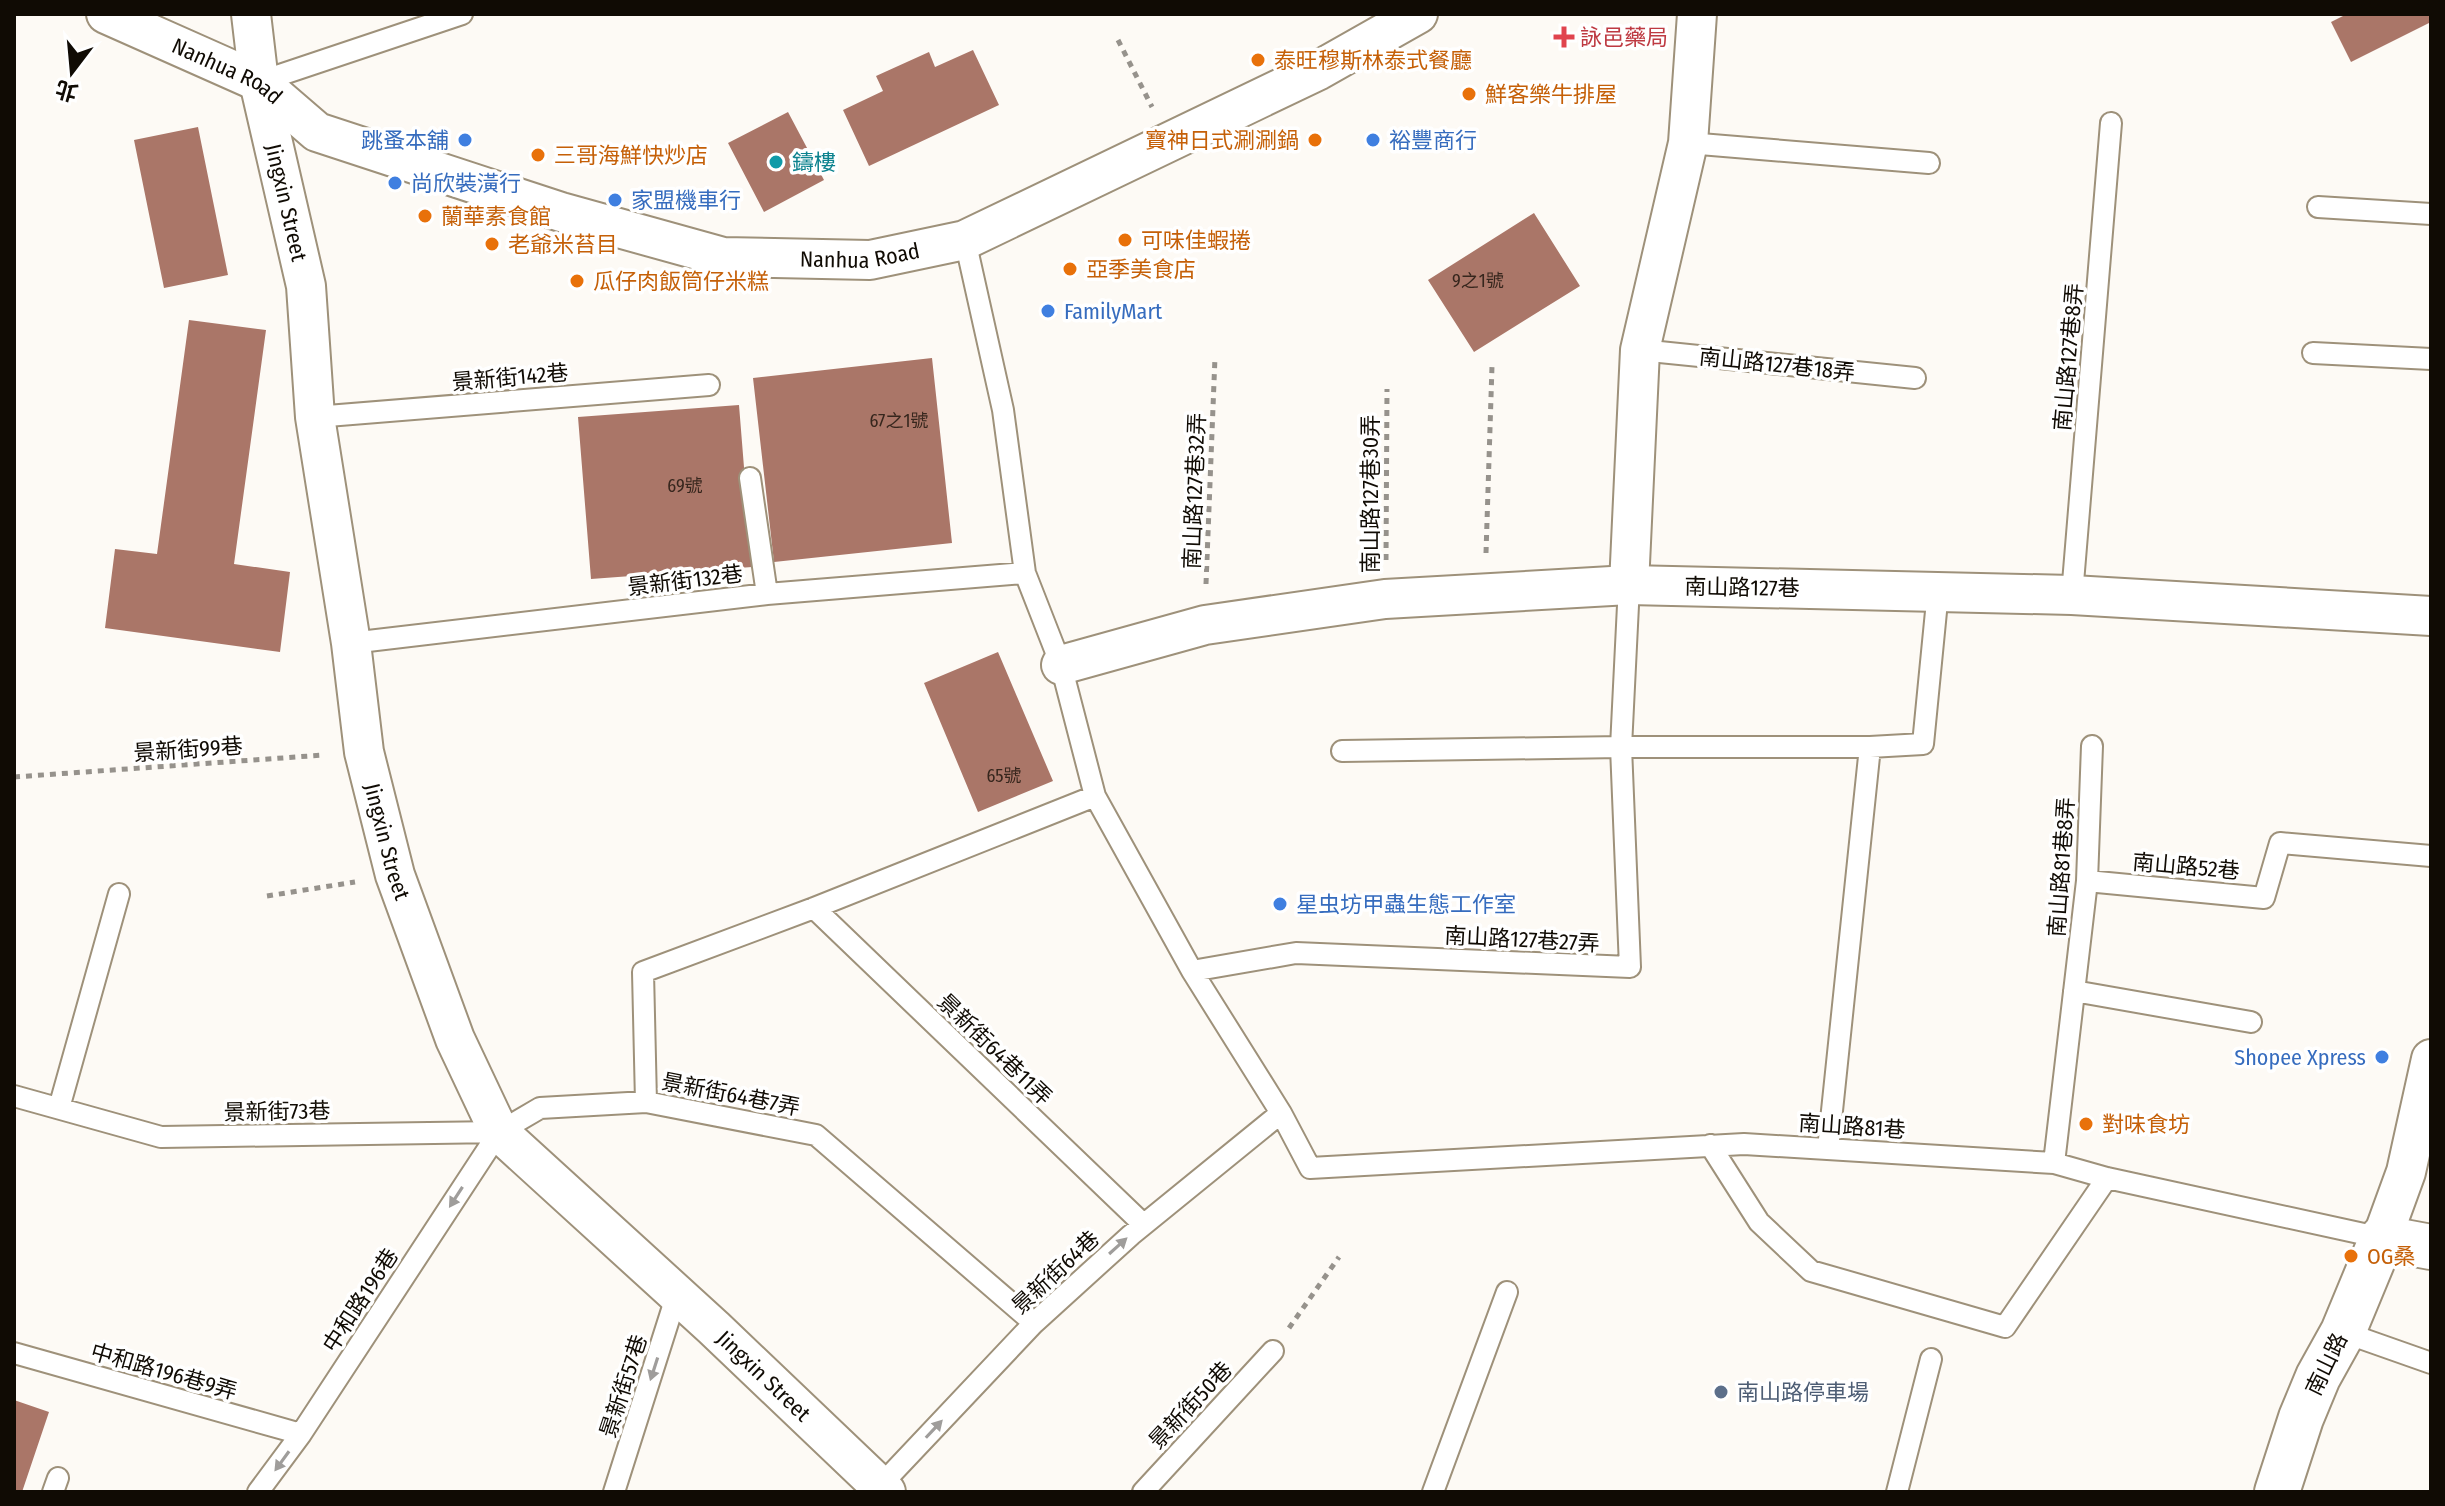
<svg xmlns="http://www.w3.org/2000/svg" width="2445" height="1506" font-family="'Fira Sans Condensed','Noto Sans TC',sans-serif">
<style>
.building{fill:#aa7668}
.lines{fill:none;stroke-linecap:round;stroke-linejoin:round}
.lane-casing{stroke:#9e917a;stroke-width:24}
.street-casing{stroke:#9e917a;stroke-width:42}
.secondary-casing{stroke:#9e917a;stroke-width:48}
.path{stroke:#96928c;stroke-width:5;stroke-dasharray:6 6;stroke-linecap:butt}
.lane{stroke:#fff;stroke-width:20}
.street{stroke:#fff;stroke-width:38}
.secondary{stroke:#fff;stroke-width:44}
.oneway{fill:#9f9d9b}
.health-dot{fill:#e0444e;stroke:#fff;stroke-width:3}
.food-dot{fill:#e8710a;stroke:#fff;stroke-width:3}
.shop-dot{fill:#3f7fe0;stroke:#fff;stroke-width:3}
.culture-dot{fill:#0f9aa8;stroke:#fff;stroke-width:3}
.service-dot{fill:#5c6f8a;stroke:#fff;stroke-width:3}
.labels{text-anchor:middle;stroke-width:7;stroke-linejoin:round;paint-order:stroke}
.number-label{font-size:18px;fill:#36261d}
.health-label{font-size:22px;fill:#be3a42;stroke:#fff;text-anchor:start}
.food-label{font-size:22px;fill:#c56008;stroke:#fff;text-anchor:start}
.street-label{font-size:22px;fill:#100b04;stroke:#fff}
.shop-label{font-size:22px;fill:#366cbe;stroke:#fff;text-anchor:start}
.culture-label{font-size:22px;fill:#0d838f;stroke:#fff;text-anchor:start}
.service-label{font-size:22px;fill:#4e5e75;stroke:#fff;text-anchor:start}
</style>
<rect width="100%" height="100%" fill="#fdfaf5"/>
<path class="building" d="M2347,14h84v8l-80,40 -20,-40z
M973,50l26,55 -130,61 -26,-56 40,-19 -7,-15 53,-24 6,15z
M788,112l36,68 -60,32 -36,-69z
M198,127l30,148 -64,13 -30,-148z
M1534,213l46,73 -106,66 -46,-72z
M189,320l77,10 -32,234 56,8 -10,80 -175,-24 10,-79 42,5z
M932,358l20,185 -178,19 -21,-184z
M739,405l13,162 -161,12 -13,-162z
M998,652l55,129 -75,31 -54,-129z
M14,1400l35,12 -27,80h-8z"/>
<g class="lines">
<g class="lane-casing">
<path id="lane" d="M259,82l203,-68
M1688,143l241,20
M2318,207l113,7
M965,240l38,170 22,163 36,92 34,131 97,175 89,142 29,55 434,-24 310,19 53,15 275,60
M1640,350l275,28
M2313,353l118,6
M315,417l394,-32
M750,478l17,116
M2072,595l39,-472
M351,643l416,-49 258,-21
M1342,751l279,-4h249l53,-3 15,-153
M2087,881l177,17 16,-55 151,13
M814,908l329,316
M1192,971l104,-18 334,14 -9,-220 8,-162
M2074,991l177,31
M14,1096l147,41 338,-5
M646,1102l-3,-130 171,-64 281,-112
M59,1108l60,-214
M1710,1145l49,77 52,49 194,56 102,-149
M1828,1149l42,-402
M2054,1163l33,-282 5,-135
M2343,1332l88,31
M14,1353l287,81
M880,1486l154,-163 97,-88 150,-122
M53,1492l5,-14
M258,1492l43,-58 198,-302 41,-24 106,-6 170,33 218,188
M614,1492l63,-198
M1143,1492l130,-141
M1433,1492l74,-200
M1897,1492l34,-133"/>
</g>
<g class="street-casing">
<g id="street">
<path id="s1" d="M106,14l153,68 58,50 244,80 162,45 147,3 95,-20 354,-170 99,-56"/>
<path id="s2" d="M251,14l8,68 47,204 9,131 36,226 13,109 31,123 60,164 44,93 215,196 172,164"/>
<path d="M1629,585l11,-235 48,-207 9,-129"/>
<path d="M1061,665l144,-40 180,-26 244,-14 443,10 359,21"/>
<path d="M2382,1238l24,-66 25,-113"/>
</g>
</g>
<g class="secondary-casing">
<path id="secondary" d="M2277,1492l24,-74 17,-41 25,-45 39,-94 49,9"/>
</g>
<path class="path" d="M1118,40l34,67
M1486,553l6,-187
M1386,560l1,-171
M1206,584l9,-227
M14,777l310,-22
M267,896l88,-14
M1289,1328l50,-71"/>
<use href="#lane" class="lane"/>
<use href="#street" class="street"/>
<use href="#secondary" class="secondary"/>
</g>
<defs><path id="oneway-solid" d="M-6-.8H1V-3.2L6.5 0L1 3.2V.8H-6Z" transform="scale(2)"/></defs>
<g class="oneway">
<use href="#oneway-solid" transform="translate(456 1197) rotate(123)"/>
<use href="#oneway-solid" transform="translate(1118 1246) rotate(-42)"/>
<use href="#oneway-solid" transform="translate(654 1369) rotate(108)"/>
<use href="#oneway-solid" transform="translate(934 1429) rotate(-47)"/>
<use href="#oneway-solid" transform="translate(282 1461) rotate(126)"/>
</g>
<path class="health-dot" d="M1560 25h8v8h8v8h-8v8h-8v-8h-8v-8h8z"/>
<g class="food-dot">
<circle cx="1258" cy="60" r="8"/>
<circle cx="1469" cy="94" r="8"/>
<circle cx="1315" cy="140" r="8"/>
<circle cx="538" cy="155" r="8"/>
<circle cx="425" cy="216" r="8"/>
<circle cx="1125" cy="240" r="8"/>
<circle cx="492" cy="244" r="8"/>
<circle cx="1070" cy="269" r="8"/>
<circle cx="577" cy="281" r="8"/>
<circle cx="2086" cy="1124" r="8"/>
<circle cx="2351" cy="1256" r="8"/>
</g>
<g class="shop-dot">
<circle cx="465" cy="140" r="8"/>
<circle cx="1373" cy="140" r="8"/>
<circle cx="395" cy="183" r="8"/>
<circle cx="615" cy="200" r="8"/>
<circle cx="1048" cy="311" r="8"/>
<circle cx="1280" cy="904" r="8"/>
<circle cx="2382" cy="1057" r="8"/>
</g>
<circle class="culture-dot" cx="776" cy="162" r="8"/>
<circle class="service-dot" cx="1721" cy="1392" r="8"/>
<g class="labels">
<g class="number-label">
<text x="1478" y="287">9之1號</text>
<text x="899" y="427">67之1號</text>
<text x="685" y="492">69號</text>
<text x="1004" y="782">65號</text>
</g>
<g class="health-label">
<text x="1580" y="45">詠邑藥局</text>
</g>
<g class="food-label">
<text x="1274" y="68">泰旺穆斯林泰式餐廳</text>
<text x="1485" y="102">鮮客樂牛排屋</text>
<text x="1299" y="148" text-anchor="end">寶神日式涮涮鍋</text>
<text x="554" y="163">三哥海鮮快炒店</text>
<text x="441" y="224">蘭華素食館</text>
<text x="1141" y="248">可味佳蝦捲</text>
<text x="508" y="252">老爺米苔目</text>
<text x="1086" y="277">亞季美食店</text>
<text x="593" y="289">瓜仔肉飯筒仔米糕</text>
<text x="2102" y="1132">對味食坊</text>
<text x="2367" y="1264">OG桑</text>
</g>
<g class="street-label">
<text dy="8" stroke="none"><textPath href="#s1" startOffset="134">Nanhua Road</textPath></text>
<text dy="8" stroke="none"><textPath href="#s2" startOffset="192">Jingxin Street</textPath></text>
<text dy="8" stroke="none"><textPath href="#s1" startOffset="806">Nanhua Road</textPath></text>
<text transform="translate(2068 357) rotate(-85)" y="8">南山路127巷8弄</text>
<text transform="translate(1777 364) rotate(6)" y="8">南山路127巷18弄</text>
<text transform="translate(510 377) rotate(-5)" y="8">景新街142巷</text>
<text transform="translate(1194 491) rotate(-88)" y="8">南山路127巷32弄</text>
<text transform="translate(1370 494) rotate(-90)" y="8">南山路127巷30弄</text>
<text transform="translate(685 580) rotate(-7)" y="8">景新街132巷</text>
<text transform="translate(1742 587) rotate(1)" y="8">南山路127巷</text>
<text transform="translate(188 749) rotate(-4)" y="8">景新街99巷</text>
<text dy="8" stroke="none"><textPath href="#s2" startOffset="840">Jingxin Street</textPath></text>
<text transform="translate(2186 866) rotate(5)" y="8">南山路52巷</text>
<text transform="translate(2061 867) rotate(-86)" y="8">南山路81巷8弄</text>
<text transform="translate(1522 939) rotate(3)" y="8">南山路127巷27弄</text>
<text transform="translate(995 1049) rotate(44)" y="8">景新街64巷11弄</text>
<text transform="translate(731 1094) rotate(11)" y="8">景新街64巷7弄</text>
<text transform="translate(277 1111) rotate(-1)" y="8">景新街73巷</text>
<text transform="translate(1852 1126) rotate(4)" y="8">南山路81巷</text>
<text transform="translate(1055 1272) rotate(-43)" y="8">景新街64巷</text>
<text transform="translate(360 1300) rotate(-57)" y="8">中和路196巷</text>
<text transform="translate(2326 1364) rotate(-64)" y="8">南山路</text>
<text transform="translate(164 1371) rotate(16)" y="8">中和路196巷9弄</text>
<text dy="8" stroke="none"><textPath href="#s2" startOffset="1512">Jingxin Street</textPath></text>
<text transform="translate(623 1386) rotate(-72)" y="8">景新街57巷</text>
<text transform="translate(1190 1405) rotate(-47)" y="8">景新街50巷</text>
</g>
<g class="shop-label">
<text x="449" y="148" text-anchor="end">跳蚤本舖</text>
<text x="1389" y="148">裕豐商行</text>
<text x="411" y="191">尚欣裝潢行</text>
<text x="631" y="208">家盟機車行</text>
<text x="1064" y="319">FamilyMart</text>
<text x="1296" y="912">星虫坊甲蟲生態工作室</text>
<text x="2366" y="1065" text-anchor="end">Shopee Xpress</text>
</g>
<g class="culture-label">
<text x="792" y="170">鑄樓</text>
</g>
<g class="service-label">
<text x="1737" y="1400">南山路停車場</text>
</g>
</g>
<rect width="2445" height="1506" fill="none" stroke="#100b04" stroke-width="32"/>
<g transform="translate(72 72) rotate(196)" stroke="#ffffff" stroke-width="6" paint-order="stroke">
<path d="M0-6L14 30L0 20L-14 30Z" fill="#100b04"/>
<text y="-12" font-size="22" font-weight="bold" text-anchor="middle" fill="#100b04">北</text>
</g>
</svg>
